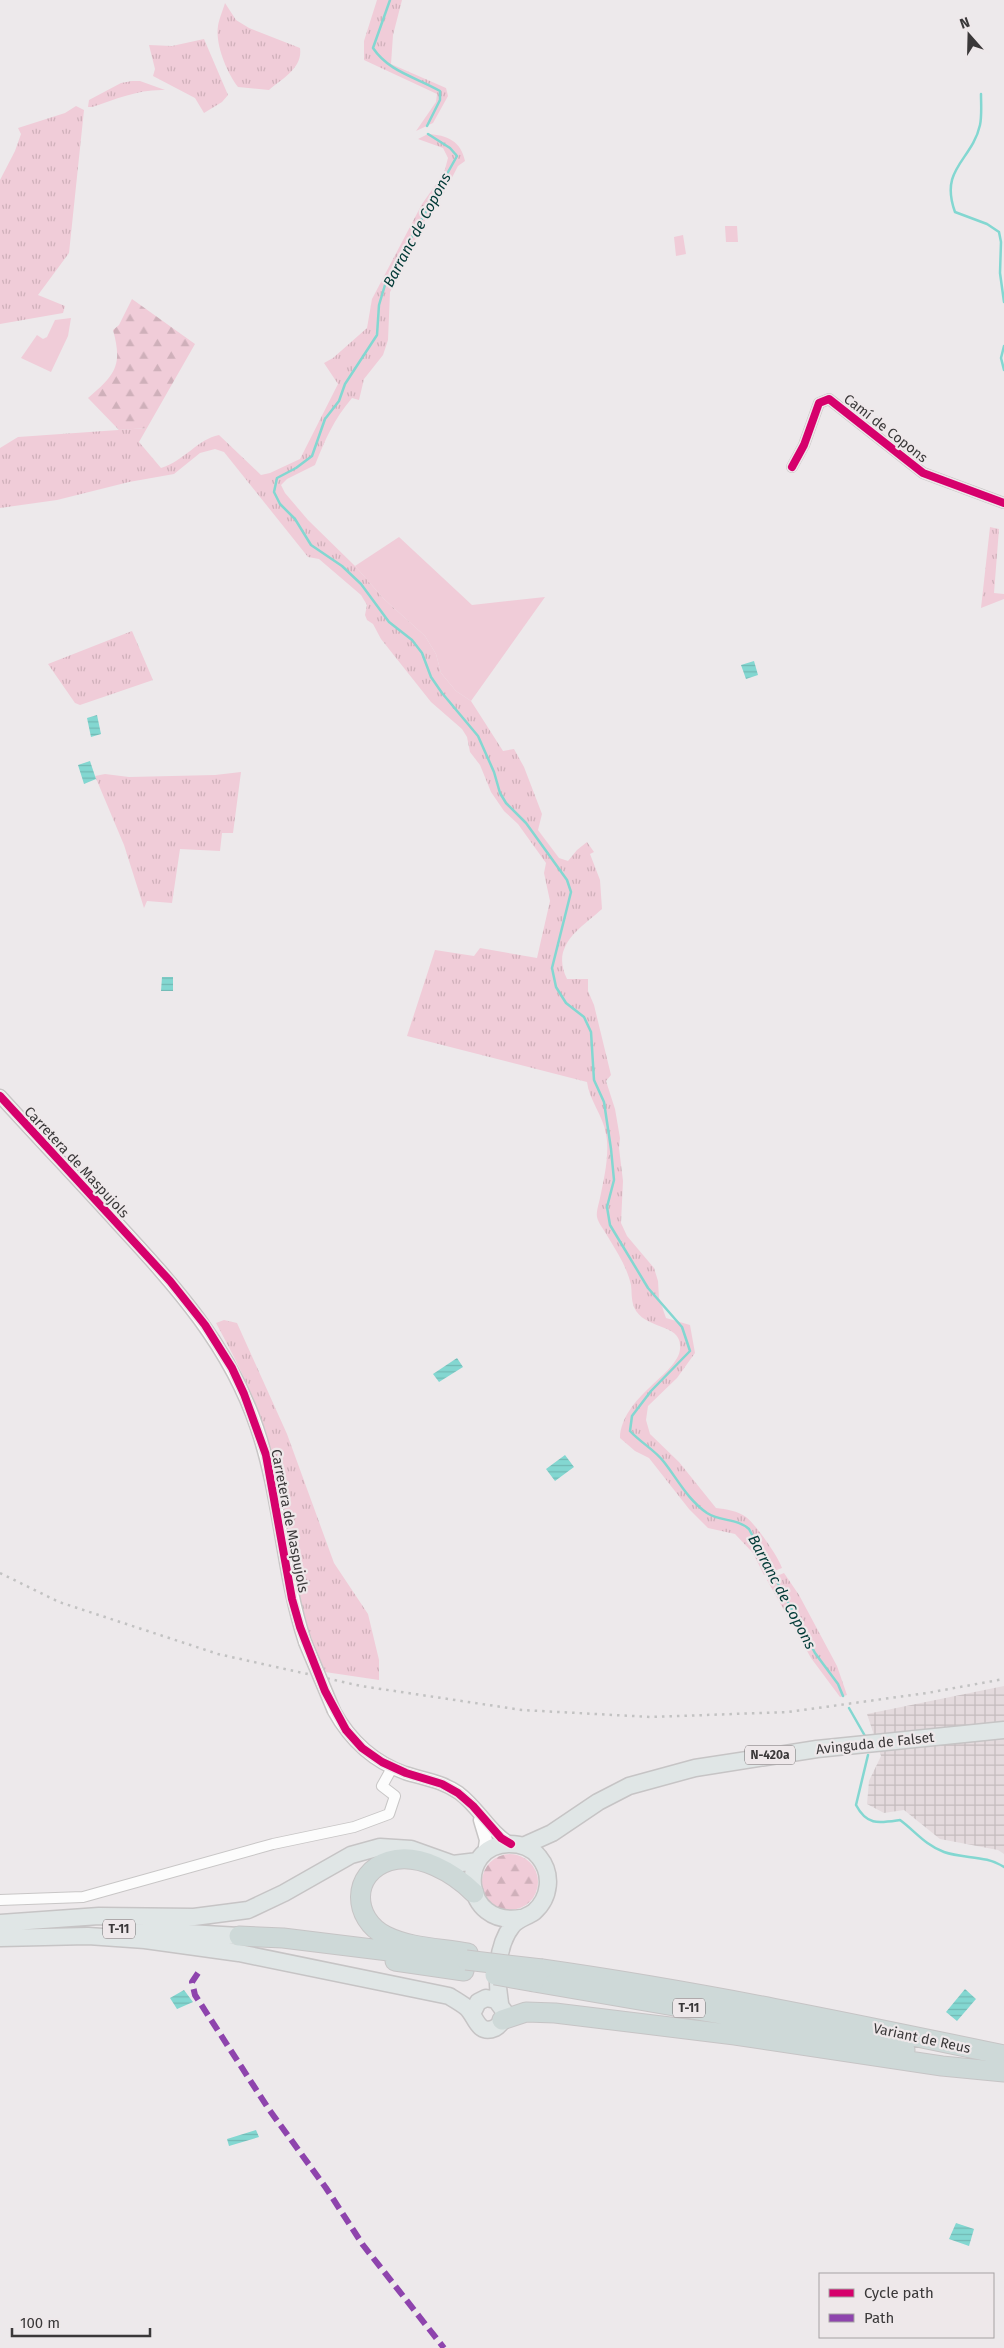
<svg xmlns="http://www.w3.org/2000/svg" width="1004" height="2348" font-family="'Fira Sans',sans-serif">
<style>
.industrial{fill:url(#industrial-grid)}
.grass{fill:url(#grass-tufts)}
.forest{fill:url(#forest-firs)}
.garden{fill:#f0ccd8}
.water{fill:url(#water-rules)}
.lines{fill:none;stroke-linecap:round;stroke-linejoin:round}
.stream{stroke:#83d7d1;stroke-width:2.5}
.minor-casing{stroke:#c8c6c6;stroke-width:12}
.tertiary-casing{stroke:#c8c6c6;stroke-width:15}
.primary-casing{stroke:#c6c4c5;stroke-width:19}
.motorway-casing{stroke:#c6c4c5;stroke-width:21}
.minor{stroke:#fcfcfc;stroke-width:10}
.tertiary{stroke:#fcfcfc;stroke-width:12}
.primary{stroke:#e0e6e6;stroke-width:16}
.motorway{stroke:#ced9d8;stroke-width:19}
.rail{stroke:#c2c2c2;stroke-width:2.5;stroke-dasharray:2.5 5;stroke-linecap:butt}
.tertiary-bridge-casing{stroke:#c8c6c6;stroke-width:15;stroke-linecap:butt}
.motorway-bridge-casing{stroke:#c6c4c5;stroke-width:21;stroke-linecap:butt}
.tertiary-bridge{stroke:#fcfcfc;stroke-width:12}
.motorway-bridge{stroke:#ced9d8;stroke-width:19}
.quiet{stroke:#8e44ad;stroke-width:6;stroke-dasharray:12 6;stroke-linecap:butt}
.cycleway-casing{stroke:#eee8ea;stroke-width:11}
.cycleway{stroke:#d6006c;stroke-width:8}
.labels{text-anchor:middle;stroke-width:4.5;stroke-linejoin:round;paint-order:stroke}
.shield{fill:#eee8ea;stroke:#706d6e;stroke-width:1}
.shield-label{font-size:12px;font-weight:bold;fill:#3a3839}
.street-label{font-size:14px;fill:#3a3839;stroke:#eee8ea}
.water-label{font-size:15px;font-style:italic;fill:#003936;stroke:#eee8ea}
</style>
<defs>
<pattern id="industrial-grid" width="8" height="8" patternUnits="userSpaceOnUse" patternTransform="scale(1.25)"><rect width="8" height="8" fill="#e4dadd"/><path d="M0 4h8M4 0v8" fill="none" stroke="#c4bcbe"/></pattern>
<pattern id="grass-tufts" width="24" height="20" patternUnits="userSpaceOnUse" patternTransform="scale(1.25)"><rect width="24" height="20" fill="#f0ccd8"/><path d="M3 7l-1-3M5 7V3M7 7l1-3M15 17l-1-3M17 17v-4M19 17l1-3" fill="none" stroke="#cfb0ba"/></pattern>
<pattern id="forest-firs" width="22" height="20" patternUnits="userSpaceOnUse" patternTransform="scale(1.25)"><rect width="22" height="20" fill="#f0ccd8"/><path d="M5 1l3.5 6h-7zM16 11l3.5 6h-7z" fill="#cfb0ba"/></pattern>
<pattern id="water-rules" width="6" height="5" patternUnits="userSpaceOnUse" patternTransform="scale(1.25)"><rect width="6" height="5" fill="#83d7d1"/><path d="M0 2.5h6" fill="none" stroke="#72b9b4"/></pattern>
</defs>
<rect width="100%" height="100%" fill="#ede9eb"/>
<path class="industrial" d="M1004,1686v168l-6,-4 -58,-11 -36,-29 -20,3 -17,-9 2,-23 12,-25 -14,-42z"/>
<path class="grass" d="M377,0h25l-9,35 -2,29 55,24 2,8 -15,27 -17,8 20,-29 1,-8 -73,-34v-19z
M225,3l11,17 13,8 51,20c3,20 -18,31 -31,42l-31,-3c-11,-14 -23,-43 -20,-61 1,-7 5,-16 7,-23z
M204,39l24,56 -6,7 -18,11 -9,-15 -42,-22 2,-7 -6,-24 23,1z
M132,81h8l25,9c-26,-1 -49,9 -73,17h-4l1,-7 32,-17z
M76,106l8,4 -15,143 -31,42 27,11 -2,7 -63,11v-144l15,-29 6,-17 -3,-6 47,-15z
M428,134c19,1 33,7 37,27l-7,5 -15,29 -22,31 -21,49 -10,17 -2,48 -5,15 -19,24 -5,21 -7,-2c-18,21 -27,42 -37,67l-28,14 -6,6 4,8 23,27 47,46 29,33 41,37 11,18 5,19 15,18 15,10 32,50 11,-2 10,18 18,47 -4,16 21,28 9,3 9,-11 10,-8 7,10 -4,2 10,26 2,29c-21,19 -52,36 -35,70h21v12l6,14 17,70 -5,6 9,28 5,29 -1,10 4,33 -2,42 6,13 27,32 4,13 1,17 7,20 24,7 5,28 -18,25 -29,28 -2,14 4,14 29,28 37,46c10,1 22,3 30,9 11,9 31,38 36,51l-18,7 -11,-22 -18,-19 -27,-6 -19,-19 -40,-51 -14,-7 -15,-13c2,-42 58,-64 60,-89 3,-27 -36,-18 -46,-42 -3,-8 -2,-15 -3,-22 -4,-18 -14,-33 -23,-48 -3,-6 -10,-14 -11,-20 -1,-5 2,-14 3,-19 4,-19 10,-45 6,-64 -3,-19 -17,-34 -19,-52l-180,-46 28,-86 39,6 6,-8 57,10 13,-57 -6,-28 2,-10 -28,-39 -14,-13 -13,-19 -11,-27 -10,-13 -3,-15 -5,-8 -31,-27 -50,-63 -8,-15 -6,-4 -2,-5 2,-10 -6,-10 -42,-36 -11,-2 -84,-105 -9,-3 -15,4 -26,21 -45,8 -72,18 -57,8v-60l18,-11 129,-9 -8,14 22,26c23,-7 37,-29 58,-33l42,40 9,-2 30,-14 38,-75 -14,-21 9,-5 34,-30 5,-29 50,-95 22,-31 4,-15 -5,-10 -25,-9z
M990,527l9,2 -5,64 10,1v5l-23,9z
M132,631l21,49 -73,25 -5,-2 -27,-39z
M241,772l-8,61h-11l-2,18 -40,-2 -8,54 -25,-2 -3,7 -20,-63 -29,-69 10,-2 24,3 86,-2z
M224,1320l13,3 50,111 47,129 34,51 11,46v20l-54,-8c-11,-26 -21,-52 -27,-79 -11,-49 -16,-100 -29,-148 -11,-43 -32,-83 -53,-122z
M784,1573l15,22 38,71 10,29 -7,2 -29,-39 -44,-78z"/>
<path class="forest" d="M132,299l63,45 -48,84 -28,2 -31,-32c27,-23 35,-32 25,-68l6,-5z
M482 1882a28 28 0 1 1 56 0a28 28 0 1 1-56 0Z"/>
<path class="garden" d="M725,226h12l1,16h-12z
M683,235l3,19 -10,2 -2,-19z
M71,318l-3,18 -17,36 -30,-14 16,-23 6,4 4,-2 8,-17z
M399,537l73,68 73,-8 -74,104 -15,-10 -15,-18 -5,-19 -11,-18 -41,-37 -29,-33z"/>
<path class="water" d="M754,661l4,14 -12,4 -5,-14z
M97,715l4,19 -10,3 -4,-19z
M90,761l6,18 -12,5 -6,-19z
M162,977h11v14h-12z
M457,1358l6,9 -24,15 -6,-8z
M565,1455l9,12 -19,14 -9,-12z
M965,1989l11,10 -19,22 -11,-9z
M184,1990l9,12 -16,7 -7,-11z
M256,2130l3,7 -30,9 -2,-7z
M956,2223l18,6 -5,17 -20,-7z"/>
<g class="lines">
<path class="stream" d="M390,0l-17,48c16,24 43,29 67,43v9l-13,26
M981,94c0,10 1,22 -1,31 -8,36 -41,43 -25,87l32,12 12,8 2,10 -1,31 4,29
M428,134l22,14 7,8 -72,129 -6,20 -2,30 -32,49 -6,17 -14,18 -13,37 -16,12 -19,10 -3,14 6,12 15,15 16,26 31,21 19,18 28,38 23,18 10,13 9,24 11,16 36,43 16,36 6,21 6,10 20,20 41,57 4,12 -19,76 4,19 10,16 18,14 7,15 3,48 10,22 7,47 3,31 -7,27 3,18 38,63 34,39 8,24 -39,40 -19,25 -2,15c11,12 25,19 34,31 14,18 24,38 43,51 14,9 30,5 42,16l66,124 23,31 5,12
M1004,346l-3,12 3,12
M849,1708l16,28
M868,1755l-12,50c11,21 23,18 44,15 15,11 25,25 44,32 20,7 42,3 60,15"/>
<g class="minor-casing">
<path id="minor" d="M792,467l12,-22 15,-42 10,-4 94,74 81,30
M0,1900l83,-3 190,-53 81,-17 35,-13 6,-18 -13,-10 10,-18"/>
</g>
<g class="tertiary-casing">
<path id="tertiary" d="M0,1096c39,43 79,85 118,128 57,62 112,122 139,204 24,70 25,144 48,214
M334,1711c16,29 40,51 71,62 19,6 37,8 54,20 20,15 31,39 52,51
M480,1820l6,20 -2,14"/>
</g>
<g class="primary-casing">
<path id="primary" d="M523,1846l29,-13 46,-31 31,-16 66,-18 122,-19 187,-19
M0,1923l99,-7 95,1 54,-7 36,-17 67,-38 29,-8 31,2 42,15 25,-3
M137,1930l102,6
M0,1938l88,-2 57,4 94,13 210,43c5,3 12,7 17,11 10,8 11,29 29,21 7,-4 9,-10 9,-17l-8,-11 -10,-2 -8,4 -6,12
M500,2003c-4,-23 -4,-57 12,-77 5,-7 15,-9 22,-14 16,-14 19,-38 5,-55 -7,-9 -18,-13 -30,-13 -53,1 -47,84 12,74"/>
</g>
<g class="motorway-casing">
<path id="motorway" d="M239,1936l44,2 130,16
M468,1953c-27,-5 -58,-5 -82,-17 -34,-17 -35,-63 3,-75 30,-9 65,12 85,32
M395,1961l69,10
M542,1969c155,22 309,54 462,86
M534,1982l309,53 62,15
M502,2020l24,-8 29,1 180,22 207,31 62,6"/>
</g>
<use href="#minor" class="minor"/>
<use href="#tertiary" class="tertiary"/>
<use href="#primary" class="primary"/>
<use href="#motorway" class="motorway"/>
<path class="rail" d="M0,1573l59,29 159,52 143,32 161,24 129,7 137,-5 139,-19 77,-14"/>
<g class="tertiary-bridge-casing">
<path id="tertiary-bridge" d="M305,1642l29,69"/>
</g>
<g class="motorway-bridge-casing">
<path id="motorway-bridge" d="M466,1960l76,9
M495,1975l39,7"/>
</g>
<use href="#tertiary-bridge" class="tertiary-bridge"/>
<use href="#motorway-bridge" class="motorway-bridge"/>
<path class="quiet" d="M198,1973l-6,9 3,13 73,113 58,80 37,57 81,103"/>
<g class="cycleway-casing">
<path id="cycleway" d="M792,467l12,-22 15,-42 10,-4 94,74 81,30
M0,1096l170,185 35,44 27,43 12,26 22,61 26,144 8,28 25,64 21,39 16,18 20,14 24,11 36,11 16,9 15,13 28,32 10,6"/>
</g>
<use href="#cycleway" class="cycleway"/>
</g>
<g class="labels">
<g class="shield">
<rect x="745" y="1745.5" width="50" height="19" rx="4"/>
<rect x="103" y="1919.5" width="32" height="19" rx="4"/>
<rect x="673" y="1998.5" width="32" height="19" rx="4"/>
</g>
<g class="shield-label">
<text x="770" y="1759">N-420a</text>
<text x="119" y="1933">T-11</text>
<text x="689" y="2012">T-11</text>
</g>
<g class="street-label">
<text transform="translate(886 428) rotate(38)" y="5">Camí de Copons</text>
<text transform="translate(77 1162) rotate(47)" y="5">Carretera de Maspujols</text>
<text transform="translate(290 1521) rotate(79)" y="5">Carretera de Maspujols</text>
<text transform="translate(875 1743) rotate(-6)" y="5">Avinguda de Falset</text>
<text transform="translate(922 2038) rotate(12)" y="5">Variant de Reus</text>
</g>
<g class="water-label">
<text transform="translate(417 230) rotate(-62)" y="5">Barranc de Copons</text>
<text transform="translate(782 1592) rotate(62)" y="5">Barranc de Copons</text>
</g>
</g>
<rect x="819" y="2273" width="175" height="65" fill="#eee8ea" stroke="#a6a2a3"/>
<rect x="829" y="2289" width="25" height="8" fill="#d6006c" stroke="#a6a2a3"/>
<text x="864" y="2298" font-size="15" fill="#3a3839">Cycle path</text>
<rect x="829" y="2314" width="25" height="8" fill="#8e44ad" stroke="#a6a2a3"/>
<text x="864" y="2323" font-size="15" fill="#3a3839">Path</text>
<g transform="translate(969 35) rotate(340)" stroke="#eee8ea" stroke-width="4" paint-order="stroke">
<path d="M0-4L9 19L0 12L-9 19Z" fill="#3a3839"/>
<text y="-8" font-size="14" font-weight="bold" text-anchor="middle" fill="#3a3839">N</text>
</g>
<path d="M12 2328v8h138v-8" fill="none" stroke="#3a3839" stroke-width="2.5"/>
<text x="20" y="2328" font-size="15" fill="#3a3839" stroke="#eee8ea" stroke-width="4" paint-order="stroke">100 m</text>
</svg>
